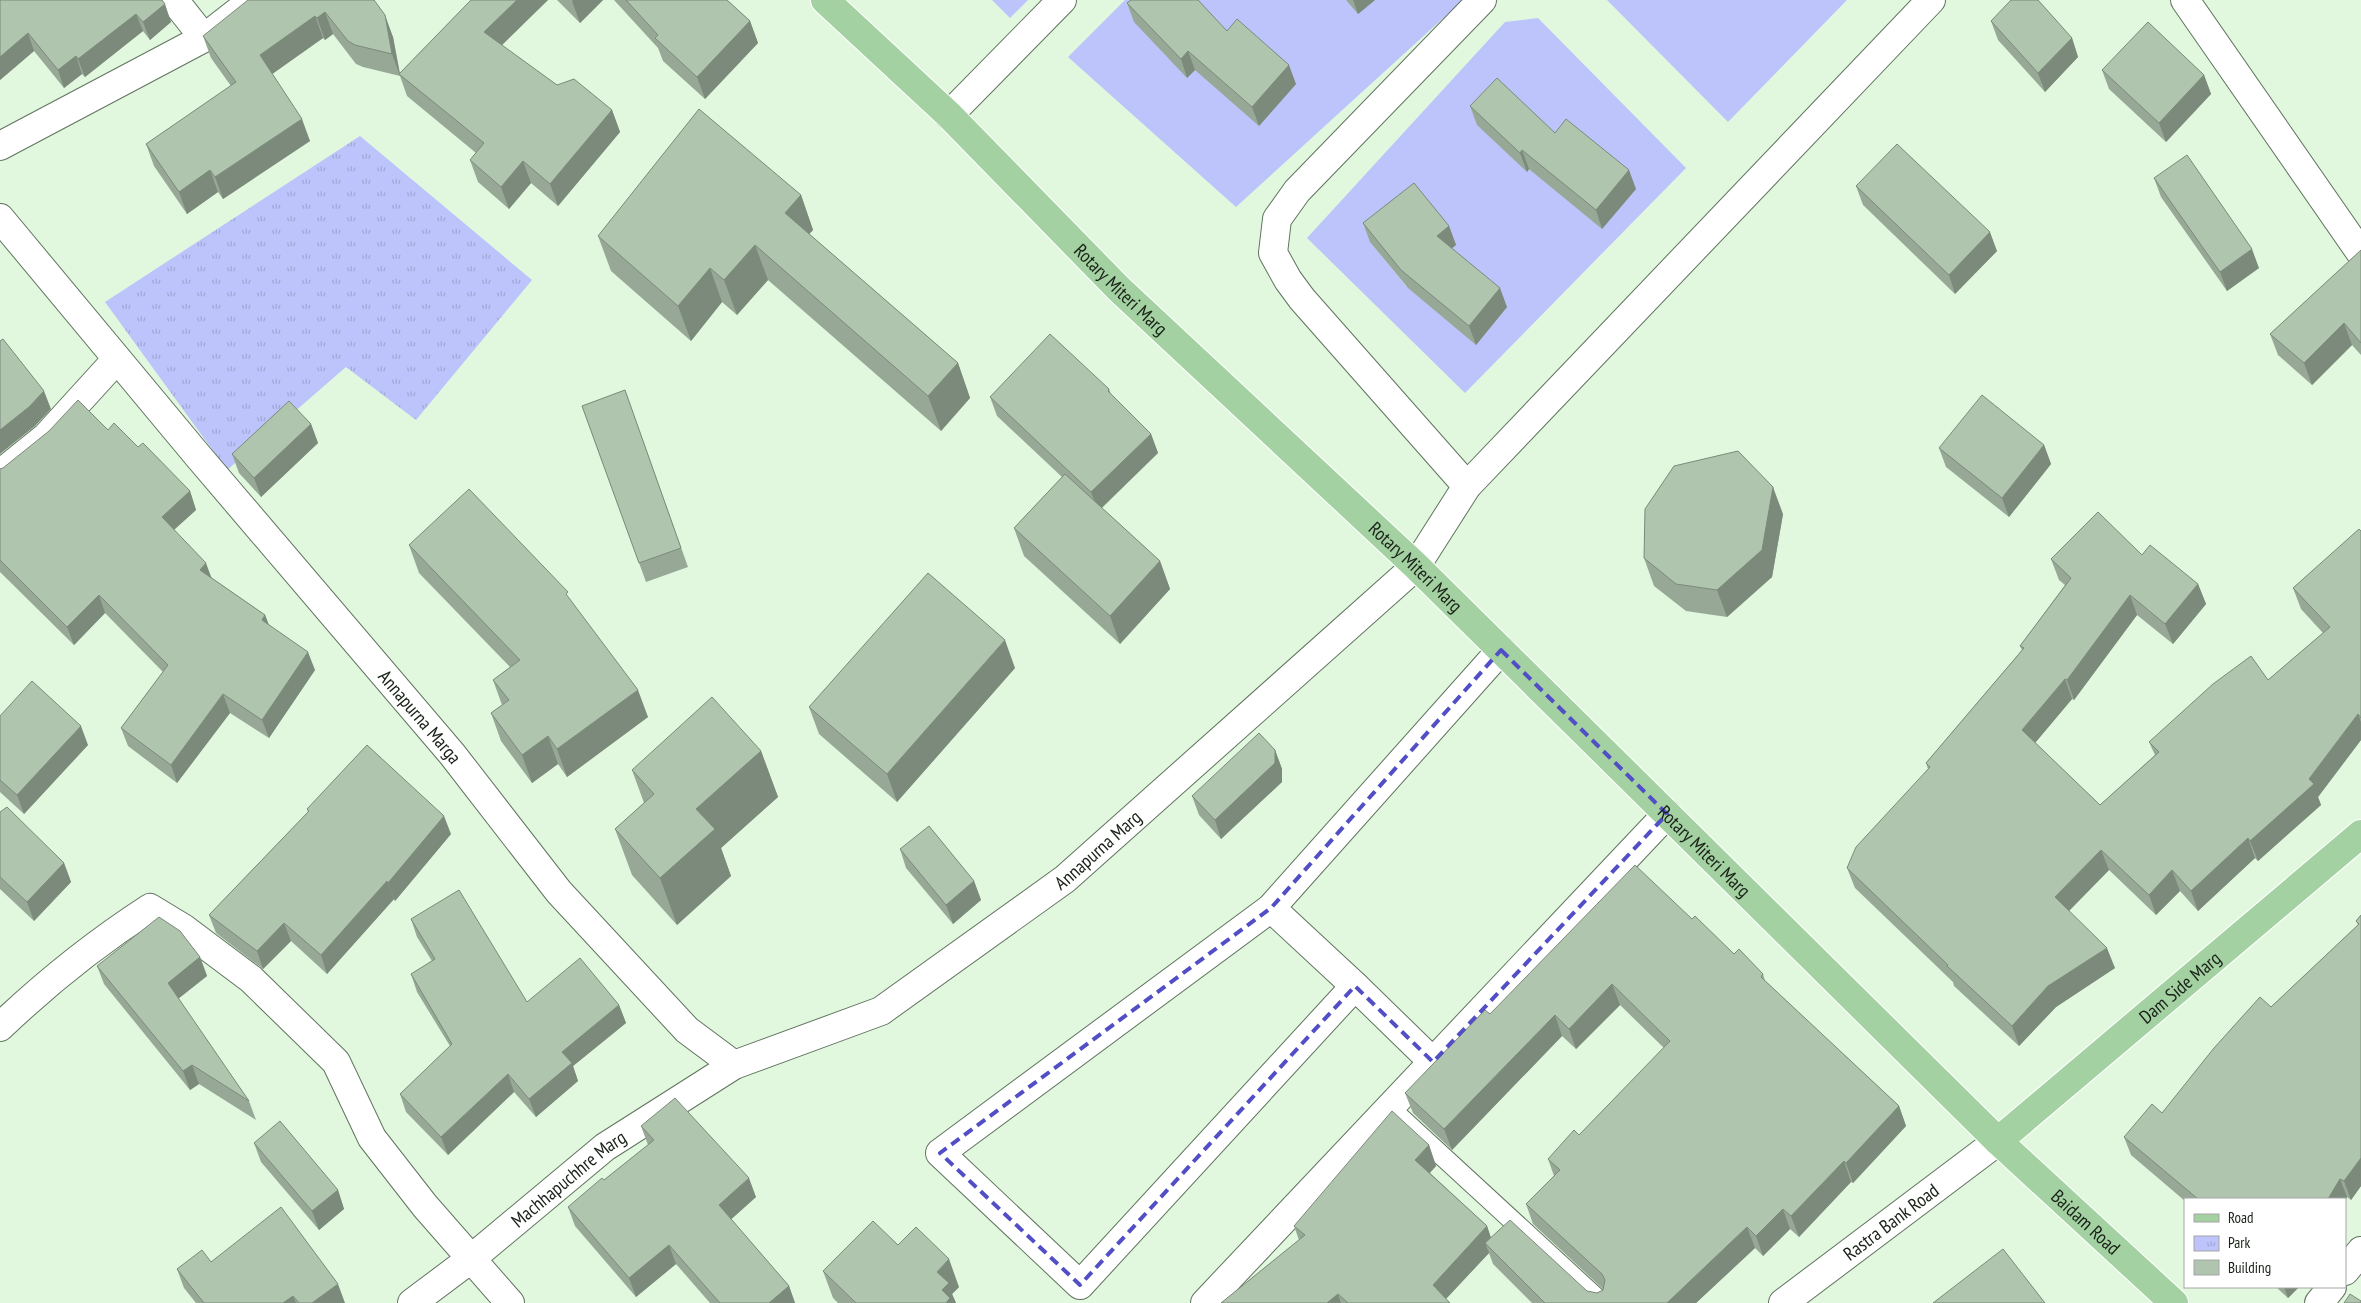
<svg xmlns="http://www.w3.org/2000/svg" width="2361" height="1303" font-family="'PT Sans Narrow',sans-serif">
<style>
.grass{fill:#bdc3fb;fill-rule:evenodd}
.park{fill:url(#park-tufts)}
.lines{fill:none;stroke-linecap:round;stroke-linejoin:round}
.service-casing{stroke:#60745e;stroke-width:21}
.minor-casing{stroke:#60745e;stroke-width:30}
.secondary-casing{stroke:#60745e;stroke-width:30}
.primary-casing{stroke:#fff;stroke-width:30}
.service{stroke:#fff;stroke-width:19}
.minor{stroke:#fff;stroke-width:28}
.secondary{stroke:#fff;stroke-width:28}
.primary{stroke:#a4d1a1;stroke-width:28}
.wall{fill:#97a996}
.shaded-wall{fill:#7b8a7a}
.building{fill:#b0c5ae;stroke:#7b8a7a}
.marked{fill:none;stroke:#524ec5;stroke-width:4;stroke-dasharray:10 6;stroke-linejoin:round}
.labels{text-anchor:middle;stroke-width:4;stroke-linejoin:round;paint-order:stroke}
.street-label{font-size:19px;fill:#192118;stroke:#fff}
</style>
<defs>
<pattern id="park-tufts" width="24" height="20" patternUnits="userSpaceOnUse" patternTransform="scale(1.25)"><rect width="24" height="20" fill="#bdc3fb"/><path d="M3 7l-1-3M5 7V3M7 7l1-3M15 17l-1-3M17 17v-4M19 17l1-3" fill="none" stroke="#a2a7d6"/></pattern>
</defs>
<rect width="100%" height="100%" fill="#e1f8df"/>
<path class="grass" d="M992,0h36l-18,18z
M1125,0h338l-227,207 -168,-150z
M1607,0h240l-119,122z
M1538,18l148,150 -221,225 -158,-155 198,-216zM1371,243l85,2 -50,41z"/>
<path class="park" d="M360,136l172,144 -116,140 -70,-53 -119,103 -122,-168z"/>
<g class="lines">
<g class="service-casing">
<path id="service" d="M1390,1108l212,195"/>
</g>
<g class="minor-casing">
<g id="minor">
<path d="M174,0l30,38"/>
<path d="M2185,0l175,252"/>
<path d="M949,115l113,-115"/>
<path d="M0,146l204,-108 49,-38"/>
<path id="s1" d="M0,218l198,238 254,298 107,138 128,138 47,35"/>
<path d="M0,474l46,-37 71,-78"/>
<path d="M1467,486l-165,-187 -14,-19 -15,-27 4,-34 20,-28 185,-191"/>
<path d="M1271,908l84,78"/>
<path d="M0,1027c47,-45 96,-84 150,-119l33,20 68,51 85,83 36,76 53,68 85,97"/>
<path d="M1433,1062l-78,-76 -275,299 -140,-132 331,-245 230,-258"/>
<path d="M2345,1271l16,-20"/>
<path id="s2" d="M412,1303l60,-45 133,-111 129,-82 147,-54 184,-132 351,-313 51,-80 464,-486"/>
<path d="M1205,1303l462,-489"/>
<path d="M2319,1303l13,-16"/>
</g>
</g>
<g class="secondary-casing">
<g id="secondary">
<path id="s3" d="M1783,1303l215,-162"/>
</g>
</g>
<g class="primary-casing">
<g id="primary">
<path id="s4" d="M825,0l124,115 170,174 297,277 582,575 176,162"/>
<path id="s5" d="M1998,1141l363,-307"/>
</g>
</g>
<use href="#service" class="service"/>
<use href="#minor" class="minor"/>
<use href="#secondary" class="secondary"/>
<use href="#primary" class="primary"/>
</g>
<path class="wall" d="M0,0h162l9,22 -21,18 -7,-9 -58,46 -3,-3 -18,14 -30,-37 -34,29z
M471,0h77l-47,45 56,40 55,25 8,22 -62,74 -27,-23 -22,26 -31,-27 -8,-22 6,-7 -69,-57 -7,-20 -37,-9 -7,-3 -23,-30 -8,6 -2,-2 -51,36 38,67 -87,58 -5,-7 -31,22 -33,-48 -8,-22 85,-58 -20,-28 -8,-22 171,-35 19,36 7,36z
M557,0h46l-23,23z
M614,0h113l23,21 8,22 -53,56 -42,-38 -5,-13z
M1346,0h29l-17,14z
M1127,3l100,28 69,53 -37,42 -64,-56 -8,8 -53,-56z
M1991,21l81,17 6,19 -33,35 -47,-52z
M2102,70l102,5 7,19 -45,48 -57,-53z
M1470,106l85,27 81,56 -34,40 -73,-60 -2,3 -50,-47z
M2154,178l105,90 -32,23 -66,-94z
M1856,186l141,65 -42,43 -92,-89z
M801,195l12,35 -4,4 149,129 12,35 -29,33 -173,-151 -31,35 -15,-13 -31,39 -80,-70 -13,-35z
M1363,223l86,3 7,19 -4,3 55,59 -31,38 -68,-57 -38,-46z
M2361,250v105l-9,-10 -40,40 -34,-30 -8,-21z
M1109,389l2,5 40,40 7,19 -56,55 58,53 10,28 -50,55 -96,-88 -10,-28 48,-51 -65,-61 -7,-19z
M625,390l63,177 -42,15 -64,-176z
M311,424l7,19 -57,54 -22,-24 -7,-19z
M108,430l30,17 52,44 6,19 -22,20 38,48 53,37 4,10 46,45 -46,68 -39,-25 -53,70 -49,-37 -7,-18 42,-56 -58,-59 -31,32 -74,-73v-103z
M2044,445l7,19 -42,53 -63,-50 -7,-19z
M1783,514l-11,63 -45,40 -41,-6 -32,-25 -10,-28z
M2361,531v209l-43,57 3,8 -63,56 -3,-3 -57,53 -18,-20 -24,24 -47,-45 -40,41 46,57 -59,39 -37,39 -65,-60 -1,-4 -98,-94 -8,-20 81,-99 -2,-6 96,-113 -2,-4 45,-61 -6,-5 -8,-21 91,-4 56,29 8,20 -33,40 -36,-29 -63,85 -2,-1 -37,44 65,62 55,-50 -6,-13 119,-62 55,-47 -22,-24 -8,-21z
M409,545l162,56 77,116 -81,60 -9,-13 -26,19 -31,-42 -10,-28 11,-8 -9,-25 17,-13 -91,-94z
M1015,668l-118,134 -78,-68 -10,-27z
M0,716l88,29 -64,69 -24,-22z
M1275,750l7,19v13l-61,57 -22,-24 -7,-19z
M761,751l17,46 -57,51 10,28 -54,49 -45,-50 -17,-46 29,-26 -12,-33z
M307,809l144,25 -56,67 -1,-2 -67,75 -36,-33 -28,28 -47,-36 -7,-18 99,-103z
M0,812l64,51 7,19 -37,39 -34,-32z
M900,849l74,32 7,19 -28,24 -47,-56z
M2361,915v271l-10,14 -4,-3 -2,4v-2h-160v2l-54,-46 -7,-18 38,-24 109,-106 87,-82 -2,-4z
M411,919l116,83 92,3 7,18 -53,43 5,15 -42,36 -22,-25 -66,63 -42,-43 -6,-18 50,-48 -33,-54 -6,-18 21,-13 -15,-24z
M1692,919l42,35 29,20 2,7 134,125 7,20 -53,57 -2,-1 -52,55 -9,-8 -27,27 -8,-8 -59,55h-164l-39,-39 -4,-11 -43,46 4,4h-229l78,-63 -5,-14 135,-81 7,21 -6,7 57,53 4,12 96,53 10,2 6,-3v-1l-70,-65 -7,-20 28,-28 -6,-17 31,-24 85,-87 -44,-43 -44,44 -14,-13 -110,114 -39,-37 -8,-20 85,-79z
M200,957l7,19 -29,23 71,102 7,19 -57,-36 -9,6 -86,-106 -7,-18z
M641,1126l115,71 -25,22 58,67 6,17h-85l-34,-39 -40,33 -61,-71 -7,-19 36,-27 44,-35z
M254,1143l84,47 6,19 -25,21 -58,-68z
M898,1245l61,42 -7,7 4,9h-118l-5,-5 -10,-27z
M211,1262l134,41h-149l-12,-15 -7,-19z
M2276,1287h23l-11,11z"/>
<path class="shaded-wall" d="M517,0h31l-56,55 -8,-23z
M573,0h30l-23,23 -8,-22z
M1353,0h22l-17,14z
M165,4l6,18 -21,18 -7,-18z
M325,12l8,22 -8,6 -8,-22z
M136,14l7,17 -58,46 -7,-18z
M385,15l8,22 7,39 -8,-22z
M315,16l8,22 -55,39 -8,-22z
M750,21l8,22 -53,56 -8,-22z
M28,33l6,18 -34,29v-23z
M2072,38l6,19 -33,35 -7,-19z
M1188,51l7,19 -8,8 -6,-19z
M76,56l6,18 -18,14 -6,-18z
M1289,65l7,19 -37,42 -7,-19z
M2204,75l7,19 -45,48 -7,-19z
M612,110l8,22 -62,74 -8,-22z
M302,119l8,22 -87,58 -8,-22z
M1522,150l7,19 -2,3 -7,-19z
M523,161l8,22 -22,26 -8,-22z
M210,170l8,22 -31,22 -8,-22z
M1629,170l7,19 -34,40 -6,-19z
M801,195l12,35 -16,17 -12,-34z
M1449,226l7,19 -12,10 -7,-19z
M1990,232l7,19 -42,43 -6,-19z
M755,245l13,35 -31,35 -13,-35z
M2252,249l7,19 -32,23 -7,-19z
M710,268l12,34 -31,39 -13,-35z
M1500,288l7,19 -31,38 -7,-19z
M2344,323l8,22 -40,40 -8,-22z
M958,363l12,35 -29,33 -13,-35z
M44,391l7,18 -16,17 -35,28v-24z
M311,424l7,19 -57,54 -7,-19z
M1151,434l7,19 -60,58 -7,-19z
M2044,445l7,19 -42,53 -7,-19z
M1773,487l10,27 -11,63 -45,40 -10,-27z
M190,491l6,19 -28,25 -6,-18z
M1160,561l10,28 -50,55 -10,-28z
M206,563l7,19 -13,-12z
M2198,584l8,20 -33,40 -8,-20z
M99,595l6,18 -31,32 -7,-18z
M2130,595l7,20 -63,85 -7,-20z
M265,615l7,18 -10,-13z
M1005,640l10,28 -118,134 -10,-28z
M308,652l7,18 -46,68 -7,-18z
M2065,679l7,20 -43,51 -7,-20z
M638,690l10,27 -81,60 -10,-28z
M223,694l7,19 -53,70 -6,-18z
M2358,714l3,8v18l-43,57 3,8 -63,56 -8,-20 59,-62z
M81,726l7,19 -64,69 -7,-19z
M548,736l10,28 -26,19 -10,-28z
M1275,750l7,19v13l-61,57 -6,-19z
M761,751l17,46 -57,51 10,28 -54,49 -17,-47 36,-69z
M444,816l7,18 -56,67 -7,-18z
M2248,838l7,20 -57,53 -7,-20z
M2101,850l8,20 -47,48 -7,-21z
M64,863l7,19 -37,39 -7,-19z
M2172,870l8,21 -24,24 -7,-20z
M387,881l7,18 -67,75 -6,-19z
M974,881l7,19 -28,24 -7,-19z
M284,923l7,18 -28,28 -6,-18z
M2107,948l8,20 -59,39 -37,39 -7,-20 36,-40z
M200,957l7,19 -33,26 -6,-19z
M1612,984l8,21 -44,44 -7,-20z
M619,1005l7,18 -53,43 5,15 -42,36 -7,-18 33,-47z
M1555,1015l7,21 -110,114 -8,-21z
M192,1065l7,19 -9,6 -7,-19z
M508,1074l6,18 -66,63 -7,-18z
M1899,1106l7,20 -53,57 -7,-20z
M1429,1145l7,21 -13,14 -8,-20z
M2361,1158v28l-10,14 -7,-19z
M1844,1161l7,21 -52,55 -8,-21z
M749,1178l7,19 -30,27 -7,-19z
M2340,1179l7,18 -2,4v-2h-17z
M338,1190l6,19 -25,21 -7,-19z
M1783,1209l7,20 -27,27 -7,-20z
M1487,1226l7,21 -9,-4 4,10 -47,50 -9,-18z
M1747,1227l8,21 -59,55h-29z
M669,1245l7,19 -40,33 -7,-19z
M949,1259l10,28 -7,7 4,9h-10l-9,-31z
M338,1284l7,19h-33z
M789,1286l6,17h-26z
M2284,1287h15l-11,11z
M1338,1294l3,9h-14z
M293,1296l3,7h-13z"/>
<path class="building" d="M0,0h162l3,4 -22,18 -7,-8 -58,45 -2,-3 -18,14 -30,-37 -28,24z
M248,0h126l11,15 7,39 -37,-9 -7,-4 -23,-29 -8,6 -2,-2 -55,39 42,64 -87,58 -5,-7 -31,22 -33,-48 90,-62 -33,-46z
M471,0h46l-33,32 73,53 17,-6 38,31 -62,74 -27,-23 -22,26 -31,-27 14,-17 -85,-69z
M626,0h101l23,21 -53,56 -42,-39 3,-3z
M1131,0h67l29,31 10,-12 52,46 -37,42 -64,-56 -7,8 -54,-56z
M2011,0h27l34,38 -34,35 -47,-52z
M2148,22l56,53 -45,48 -57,-53z
M1497,78l58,55 11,-14 63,51 -33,40 -74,-60 -2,3 -50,-47z
M699,109l102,86 -16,18 173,150 -30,33 -173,-151 -31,35 -14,-12 -32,38 -80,-70z
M1897,144l93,88 -41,43 -93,-89z
M2187,155l65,94 -32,23 -66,-94z
M1414,183l35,43 -12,10 63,52 -31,38 -68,-56 -38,-47z
M2361,250v93l-17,-20 -40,40 -34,-29z
M1050,334l59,55 -1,2 43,43 -60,58 -101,-95z
M3,339l41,52 -15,16 -29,23v-89z
M625,390l56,158 -42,15 -57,-157z
M1982,395l62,50 -42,53 -63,-50z
M78,400l30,30 6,-7 24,24 5,-4 47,48 -28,26 44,46 -6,7 65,45 -3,5 46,32 -46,68 -39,-26 -52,71 -50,-37 47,-63 -69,-70 -32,32 -67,-67v-91l3,-1 46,-37z
M289,401l22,23 -57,54 -22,-24z
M1738,451l35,36 -11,63 -45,40 -41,-6 -32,-26 1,-49 29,-43z
M1065,474l95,87 -50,55 -96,-88z
M469,489l99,103 -2,2 72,96 -81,59 -9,-13 -26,19 -31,-42 18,-13 -16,-20 27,-20 -111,-115z
M2098,512l44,43 8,-10 48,39 -33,40 -35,-29 -63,85 -2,-1 -43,51 78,75 59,-53 -10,-10 64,-58 38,-28 17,24 62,-53 -37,-39 66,-59 2,2v187l-3,-4 -49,65 5,5 -64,57 -2,-3 -57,53 -19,-21 -23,25 -48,-45 -46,47 52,51 -59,38 -36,40 -65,-60 1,-1 -101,-97 9,-21 74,-80 -4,-4 98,-115 -4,-2 51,-68 -20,-19z
M928,573l77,67 -118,134 -78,-67z
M32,681l49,45 -64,69 -17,-15v-64z
M712,697l49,54 -65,58 19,20 -55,49 -45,-49 39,-35 -22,-24z
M1259,733l16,17v13l-60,57 -23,-24z
M367,745l77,71 -56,67 -1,-2 -66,74 -37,-32 -27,28 -48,-36 100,-104 -2,-2z
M7,807l57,56 -37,39 -27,-25v-65z
M929,826l45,55 -28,24 -46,-56z
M1635,865l57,54 3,-3 39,38 5,-5 24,25 -2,3 138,129 -53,57 -2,-2 -53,55 -8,-7 -27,27 -9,-9 -80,76h-122l-60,-60 25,-23 77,71 10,2 6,-3 2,-10 -3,-6 -76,-70 34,-34 -12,-11 26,-29 5,5 91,-94 -58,-57 -43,45 -14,-14 -111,114 -39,-36 80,-83 5,4z
M459,890l68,112 53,-44 39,47 -57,47 10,11 -43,36 -21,-25 -67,63 -41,-43 52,-50 -41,-70 24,-15 -24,-40z
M2361,915v243l-17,23 -4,-2 -12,20h-130l-74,-62 28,-33 10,9 52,-65 46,-51 11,10 88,-83 -3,-3z
M159,917l21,14 20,26 -32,26 81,118 -57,-36 -9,6 -86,-105z
M675,1098l74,80 -30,27 70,81 -20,17h-49l-51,-58 -40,33 -61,-71 34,-29 2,2 50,-40 -13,-14z
M1392,1111l37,34 -14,15 72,66 -54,59 17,18h-102l-10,-9 -11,9h-106l84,-68 -11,-9z
M280,1121l58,69 -26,21 -58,-68z
M281,1207l57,77 -26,19h-13l-6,-7 -10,7h-79l-27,-34 25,-19 9,12z
M873,1221l25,24 18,-18 33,32 -12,13 12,11 -7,7 8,8 -4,5h-90l-33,-32z
M2003,1249l42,54h-112z
M2350,1294l11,7v2h-17z"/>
<path class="marked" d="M1501,650l166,164 -234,248 -78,-76 -275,299 -140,-132 331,-245z"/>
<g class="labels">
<g class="street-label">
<text dy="7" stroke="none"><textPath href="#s4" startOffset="414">Rotary Miteri Marg</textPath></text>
<text dy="7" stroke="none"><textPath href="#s4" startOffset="819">Rotary Miteri Marg</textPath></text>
<text dy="7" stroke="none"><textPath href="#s1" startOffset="652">Annapurna Marga</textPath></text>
<text dy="7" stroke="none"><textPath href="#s2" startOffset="828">Annapurna Marg</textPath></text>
<text dy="7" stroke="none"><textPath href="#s4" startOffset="1224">Rotary Miteri Marg</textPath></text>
<text dy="7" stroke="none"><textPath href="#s5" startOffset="238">Dam Side Marg</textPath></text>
<text dy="7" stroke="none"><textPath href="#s2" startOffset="200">Machhapuchhre Marg</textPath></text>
<text dy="7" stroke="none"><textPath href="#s3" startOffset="135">Rastra Bank Road</textPath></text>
<text dy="7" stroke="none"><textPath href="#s4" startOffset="1756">Baidam Road</textPath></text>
</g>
</g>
<rect x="2184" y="1198" width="162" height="90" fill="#ffffff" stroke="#a3a6a3"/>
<rect x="2194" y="1214" width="25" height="8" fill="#a4d1a1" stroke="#a3a6a3"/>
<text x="2228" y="1223" font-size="15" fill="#192118">Road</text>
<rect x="2194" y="1236" width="25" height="15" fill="url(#park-tufts)" stroke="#a3a6a3"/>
<text x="2228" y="1248" font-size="15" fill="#192118">Park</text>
<rect x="2194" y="1260" width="25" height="15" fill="#b0c5ae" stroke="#a3a6a3"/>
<text x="2228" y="1273" font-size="15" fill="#192118">Building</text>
</svg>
